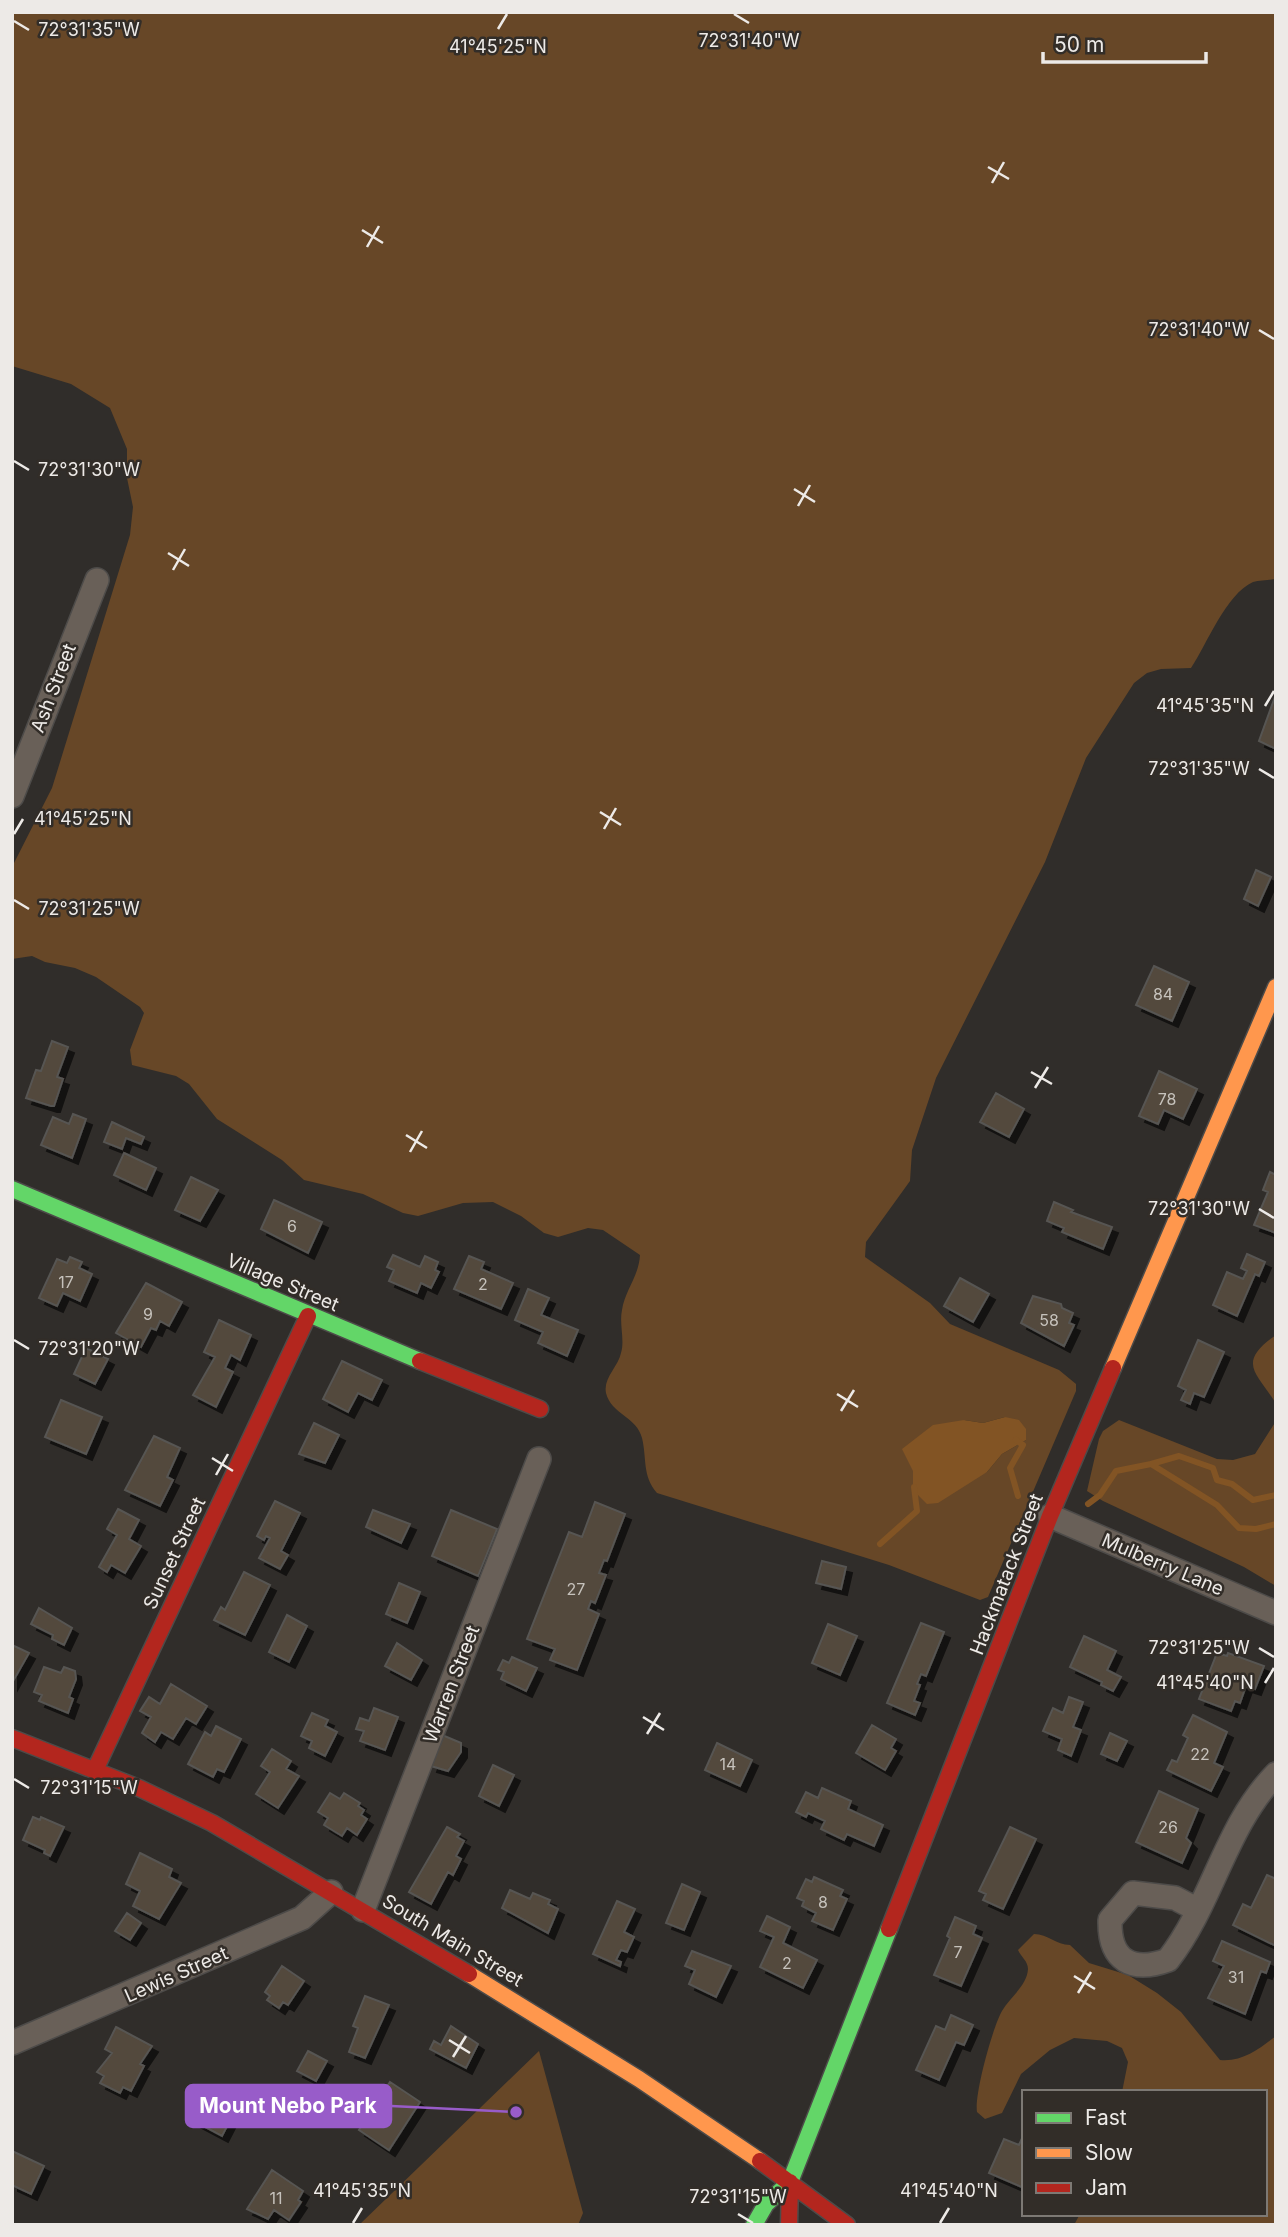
<svg xmlns="http://www.w3.org/2000/svg" width="1288" height="2237" font-family="Inter,sans-serif">
<style>
.green{fill:#674727;fill-rule:evenodd}
.water{fill:#825424}
.lines{fill:none;stroke-linecap:round;stroke-linejoin:round}
.stream{stroke:#825424;stroke-width:6}
.building{fill:#52483c;stroke:#575552;stroke-width:2;filter:url(#shadow)}
.street-casing{stroke:#4d4b49;stroke-width:26}
.fast-casing{stroke:#4d4b49;stroke-width:19}
.slow-casing{stroke:#4d4b49;stroke-width:19}
.jam-casing{stroke:#4d4b49;stroke-width:19}
.street{stroke:#696058;stroke-width:23}
.fast{stroke:#63d668;stroke-width:16}
.slow{stroke:#ff974d;stroke-width:16}
.jam{stroke:#b3261e;stroke-width:16}
.ticks{fill:none;stroke:#edeae7;stroke-width:2.5}
.labels{text-anchor:middle;stroke-width:5;stroke-linejoin:round;paint-order:stroke}
.number-label{font-size:16px;fill:#c6c2bc}
.street-label{font-size:19px;fill:#edeae7;stroke:#322d28}
.ticks-label{font-size:18px;text-anchor:middle;fill:#edeae7;stroke:#322d28;stroke-width:5;stroke-linejoin:round;paint-order:stroke}
.leader{fill:none;stroke:#985cc9;stroke-width:2.5}
.callout-dot{fill:#985cc9;stroke:#322d28;stroke-width:2.5}
.callout{fill:#985cc9;stroke:#985cc9;stroke-width:2.5}
.callout-label{font-size:21px;text-anchor:middle;font-weight:bold;fill:#fff}
</style>
<defs>
<filter id="shadow"><feDropShadow dx="6" dy="6" stdDeviation="0" flood-color="#0009"/></filter>
</defs>
<rect width="100%" height="100%" fill="#302d2a"/>
<path class="green" d="M12,12h1264v567c-7,1 -16,1 -23,3 -27,12 -46,62 -62,86l-30,1 -14,4 -13,10 -48,75 -41,104 -109,216 -24,72 -2,31 -44,61 -1,15 65,46 20,21 109,46 17,14v7l-88,206 -8,3 -91,-35 -232,-72c-15,-17 -10,-35 -15,-55 -5,-21 -31,-24 -36,-45 -3,-15 12,-26 15,-40 4,-13 -2,-29 1,-43 3,-20 17,-34 18,-55l-37,-25 -15,-2 -30,9 -14,-4 -23,-17 -28,-14 -30,1 -45,13 -15,-3 -40,-19 -59,-14 -22,-20 -65,-41 -28,-35 -13,-8 -44,-11 -2,-15 14,-37 -4,-6 -44,-30 -21,-9 -30,-6 -13,-6 -20,3v-92l40,-79 78,-253 3,-28 -6,-29v-29l-17,-41 -39,-24 -59,-18zM1005,1417l21,23 -24,14 -15,18 -74,18v-19l51,-51 19,3z
M1276,1335v69c-17,-30 -42,-40 0,-69z
M1119,1420l98,39 16,1 22,-6 21,-33v165l-32,-19 -141,-66 -16,-10 12,-52 4,-8z
M1034,1934c14,0 22,11 36,11l19,18 39,12 29,18 24,19 39,48c23,2 39,-11 56,-24v189h-202l6,-11h185v-122h-143l6,-30 -6,-14 -15,-7 -33,-3 -24,12 -29,24 -19,39 -17,6 -8,-7c-3,-17 16,-86 25,-101 8,-14 25,-25 26,-42 0,-8 -7,-12 -10,-19z
M539,2051l44,162 -5,12h-219z"/>
<path class="water" d="M1005,1417l14,3 7,9v11l-24,14 -15,18 -49,31 -11,1 -14,-14v-19l-11,-22 31,-24 31,-5 19,3z"/>
<g class="lines">
<path class="stream" d="M1016,1440l7,5 -13,23 8,28
M1151,1464l28,-8 34,12 4,12 15,4 21,16 23,-5
M1088,1504l12,-9 16,-24 35,-7 66,41 22,23 17,1 20,-5
M880,1544l37,-33 -3,-24"/>
</g>
<path class="building" d="M1276,694v55l-17,-8z
M1256,870l15,7 -13,29 -14,-7z
M1154,966l35,16 -17,39 -36,-16z
M52,1041l16,6 -11,30 6,2 -9,27h-3l-25,-8 10,-28 5,1z
M1159,1071l38,18 -14,30 -19,-9 -6,14 -19,-8z
M996,1093l28,16 -15,28 -29,-15z
M73,1114l13,5 -14,39 -31,-13 12,-28 16,7z
M112,1122l32,15 -3,7 -15,-6 -4,11 -18,-7z
M124,1153l32,15 -10,22 -32,-15z
M1270,1172l6,3v58l-22,-8 14,-33 -5,-2z
M191,1177l27,13 -18,31 -25,-11z
M274,1200l48,22 -14,31 -47,-24z
M1054,1202l19,8 -2,2 41,15 -9,22 -41,-17 2,-4 -17,-7z
M1247,1254l18,8 -6,14 -4,-2 -18,42 -24,-11 14,-33 16,7 4,-8 -6,-3z
M393,1255l27,12 5,-11 13,6 -3,8 4,2 -8,16 -10,-5 -4,10 -28,-12 5,-11 -7,-3z
M469,1256l15,6 -3,7 32,14 -12,26 -47,-20z
M70,1257l12,5 -3,6 13,6 -12,27 -17,-8 -6,13 -18,-8 18,-39 10,4z
M960,1278l29,16 -16,28 -29,-16z
M146,1283l36,19 -13,24 -9,-5 -4,9 -5,-2 -10,19 -25,-14z
M528,1289l21,9 -8,17 37,15 -11,26 -29,-13 5,-11 -28,-12z
M1033,1296l28,8 1,4 11,5 -4,10 5,2 -10,21 -43,-23z
M219,1320l32,15 -11,25 -9,-5 -6,13 8,4 -17,35 -23,-12 22,-38 -11,-5z
M1198,1340l26,12 -20,45 -10,-4 -4,11 -9,-4 5,-10 -8,-4z
M86,1348l22,11 -13,25 -21,-10z
M342,1361l40,19 -10,20 -14,-7 -10,19 -25,-13z
M61,1400l41,17 -16,37 -41,-17z
M314,1423l25,12 -14,28 -26,-9z
M154,1436l26,12 -13,29 6,3 -13,26 -35,-16z
M275,1501l25,12 -19,38 7,4 -8,14 -21,-11 11,-20 -4,-2 -2,4 -7,-4z
M595,1502l30,12 -18,47 -3,-1 -5,13 7,2 -11,28 -4,-2 -3,8 11,5 -22,56 -27,-10 5,-11 -28,-10 42,-107 13,5z
M118,1509l21,11 -10,19 12,7 -16,27 -14,-8 -4,7 -8,-5 18,-32 -10,-6z
M373,1510l37,14 -9,19 -35,-16z
M451,1510l46,19 -19,47 -46,-20z
M822,1561l24,6 -5,22 -25,-6z
M244,1572l26,13 -25,50 -31,-15 7,-13 4,3z
M399,1583l21,9 -13,31 -21,-9z
M39,1608l33,20 -8,17 -12,-6 1,-4 -22,-11z
M287,1615l20,11 -18,36 -20,-10z
M921,1623l23,9 -18,44 -5,-2 -4,10 3,1 -6,16 6,2 -5,12 -28,-12z
M828,1624l29,12 -17,39 -28,-12z
M1084,1636l32,15 -9,19 14,7 -8,14 -12,-6 1,-3 -32,-15z
M397,1643l25,17 -11,20 -26,-14z
M12,1645l17,8 -17,30z
M1217,1653l10,3 1,-3 36,13 -9,23 -9,-3 -6,17 -5,-2 -4,10 -32,-12z
M512,1657l25,11 -11,23 -25,-12 3,-7 -6,-2 5,-10 6,3z
M44,1667l17,6 3,-6 11,4 1,8 -7,18 4,2 -5,14 -29,-12 3,-6 -8,-3z
M171,1684l36,22 -11,18 -10,-6 -13,21 -12,-7 -6,10 -13,-9 9,-16 -11,-6 9,-14 11,7z
M1069,1697l14,5 -10,25 8,3 -10,26 -13,-6 4,-11 -19,-8 10,-23 10,5z
M374,1708l24,9 -13,33 -25,-9 4,-10 -8,-2 4,-11 9,3z
M312,1713l16,7 -3,6 12,6 -12,24 -16,-8 3,-7 -11,-5z
M1193,1715l34,17 -13,31 9,4 -12,24 -44,-21 5,-10 5,2 11,-24 -5,-3z
M872,1725l24,14 -5,9 5,3 -11,19 -29,-17z
M216,1726l25,13 -17,33 -7,-3 -4,8 -25,-13 17,-32 6,4z
M1110,1733l17,8 -10,20 -16,-7z
M442,1735l19,8v9l-13,19 -17,-5z
M717,1743l35,17 -12,26 -35,-16z
M272,1749l19,12 -5,8 13,7 -21,32 -22,-14 14,-22 -9,-6z
M493,1765l21,10 -15,31 -20,-10z
M822,1788l29,13 -3,8 35,16 -9,21 -27,-12 -3,6 -23,-11 4,-8 -17,-8 -2,4 -10,-5 10,-20 12,6z
M1159,1791l39,18 -12,29 5,5 -9,20 -46,-21z
M330,1793l10,6 4,-6 16,10 -2,3 6,4 -3,5 6,4 -10,16 -10,-7 -5,8 -18,-11 4,-7 -10,-6z
M33,1817l7,3 1,-3 23,10 -14,29 -6,-3 1,-3 -22,-10z
M447,1827l13,7 -3,3 7,4 -8,15 5,3 -8,16 -5,-3 -17,32 -22,-12z
M1010,1827l26,12 -33,70 -20,-9 3,-6 -7,-3z
M140,1853l32,16 -3,8 12,6 -22,36 -26,-13 7,-15 -14,-7z
M1267,1875l9,4v67l-43,-21 10,-21 8,4z
M814,1877l29,13 -3,6 7,3 -14,31 -21,-9 4,-8 -14,-7 2,-5 -7,-3 9,-19 6,3z
M682,1884l18,8 -16,38 -18,-7z
M510,1890l20,9 3,-6 17,7 -2,4 10,5 -10,24 -46,-25z
M617,1901l18,8 -11,23 10,5 -7,15 -6,-2 -5,10 5,2 -1,4 -27,-12z
M127,1913l14,10 -11,17 -15,-9z
M767,1916l23,11 -7,16 34,17 -14,28 -43,-21 14,-30 -14,-6z
M955,1917l21,9 -3,8 9,4 -21,48 -27,-11 16,-37 -3,-2z
M1222,1941l48,21 -4,11 -5,-2 -16,43 -37,-16 16,-32 -11,-5z
M692,1951l39,15 -15,31 -27,-13 6,-14 -10,-4z
M282,1966l22,15 -16,24 -5,-3 -4,6 -12,-8 3,-4 -5,-4z
M365,1996l24,9 -24,53 -16,-6 9,-24 -5,-2z
M951,2015l22,10 -9,20 -8,-3 -17,38 -23,-10 20,-44 9,4z
M451,2026l27,18 -12,24 -36,-19 4,-8 7,4z
M116,2027l36,19 -12,18 4,2 -13,25 -8,-4 -3,6 -20,-10 4,-7 -7,-4 15,-19 -7,-4z
M308,2051l19,10 -11,20 -19,-10z
M390,2082l30,20 -31,48 -30,-20z
M211,2088l28,15 -17,33 -28,-15z
M1024,2134v54l-35,-15 15,-34 15,6z
M12,2151l32,15 -13,28 -19,-9z
M272,2170l31,21 -5,9 3,2 -12,18 -15,-10 -6,9 -21,-10z"/>
<g class="lines">
<g class="street-casing">
<path id="street" d="M12,796l85,-216
M1050,1516l226,97
M363,1910l176,-451
M1198,1910l-23,-12 -42,-5 -23,27c-1,41 22,53 58,40 45,-58 57,-134 108,-186
M12,2043l290,-125 29,-26"/>
</g>
<g class="fast-casing">
<path id="fast" d="M12,1189l408,172
M790,2182l99,-253
M754,2225l12,-21 24,-22"/>
</g>
<g class="slow-casing">
<path id="slow" d="M1113,1368l163,-381
M469,1974l170,105 121,82"/>
</g>
<g class="jam-casing">
<path id="jam" d="M420,1361l120,48
M12,1738l127,50 73,35 257,151
M95,1770l213,-454
M889,1929l161,-413 63,-148
M760,2161l87,64
M789,2225l1,-43"/>
</g>
<use href="#street" class="street"/>
<use href="#fast" class="fast"/>
<use href="#slow" class="slow"/>
<use href="#jam" class="jam"/>
</g>
<path class="ticks" d="M734,14l15,9M14,21l15,9M498,29l9,-15M988,167l21,12M992,183l12,-21M362,230l21,13M367,247l12,-21M1259,330l15,9M14,461l15,9M794,489l21,13M798,506l12,-21M168,553l21,13M173,570l12,-21M1265,706l9,-15M1259,769l15,9M600,812l21,13M604,829l12,-21M14,834l9,-15M14,900l15,9M1031,1072l21,12M1035,1088l13,-21M406,1135l21,13M410,1152l12,-21M1259,1209l15,9M14,1340l15,9M837,1394l21,13M841,1411l13,-21M212,1458l21,13M216,1475l12,-21M1259,1648l15,9M1265,1683l9,-15M643,1717l21,13M647,1734l13,-21M14,1779l15,9M1074,1976l21,13M1078,1993l13,-21M449,2040l21,13M453,2057l13,-21M738,2214l15,9M353,2223l9,-15M940,2223l9,-15"/>
<g class="labels">
<g class="number-label">
<text x="1163" y="1000">84</text>
<text x="1167" y="1105">78</text>
<text x="292" y="1232">6</text>
<text x="66" y="1288">17</text>
<text x="483" y="1290">2</text>
<text x="148" y="1320">9</text>
<text x="1049" y="1326">58</text>
<text x="576" y="1595">27</text>
<text x="1200" y="1760">22</text>
<text x="728" y="1770">14</text>
<text x="1168" y="1833">26</text>
<text x="823" y="1908">8</text>
<text x="958" y="1958">7</text>
<text x="787" y="1969">2</text>
<text x="1236" y="1983">31</text>
<text x="276" y="2204">11</text>
</g>
<g class="street-label">
<text transform="translate(53 688) rotate(-69)" y="7">Ash Street</text>
<text transform="translate(283 1282) rotate(23)" y="7">Village Street</text>
<text transform="translate(174 1553) rotate(-65)" y="7">Sunset Street</text>
<text transform="translate(1163 1564) rotate(23)" y="7">Mulberry Lane</text>
<text transform="translate(1006 1574) rotate(-69)" y="7">Hackmatack Street</text>
<text transform="translate(451 1684) rotate(-69)" y="7">Warren Street</text>
<text transform="translate(453 1940) rotate(31)" y="7">South Main Street</text>
<text transform="translate(176 1974) rotate(-24)" y="7">Lewis Street</text>
</g>
</g>
<g class="ticks-label">
<text x="89" y="36">72°31'35"W</text>
<text x="749" y="47">72°31'40"W</text>
<text x="498" y="53">41°45'25"N</text>
<text x="1199" y="336">72°31'40"W</text>
<text x="89" y="476">72°31'30"W</text>
<text x="1205" y="712">41°45'35"N</text>
<text x="1199" y="775">72°31'35"W</text>
<text x="83" y="825">41°45'25"N</text>
<text x="89" y="915">72°31'25"W</text>
<text x="1199" y="1215">72°31'30"W</text>
<text x="89" y="1355">72°31'20"W</text>
<text x="1199" y="1654">72°31'25"W</text>
<text x="1205" y="1689">41°45'40"N</text>
<text x="89" y="1794">72°31'15"W</text>
<text x="362" y="2197">41°45'35"N</text>
<text x="949" y="2197">41°45'40"N</text>
<text x="738" y="2203">72°31'15"W</text>
</g>
<path class="leader" d="M516 2112L391 2106"/>
<circle class="callout-dot" cx="516" cy="2112" r="7"/>
<rect class="callout" x="186" y="2085" width="205" height="42" rx="7"/>
<g class="callout-label">
<text x="288" y="2113">Mount Nebo Park</text>
</g>
<rect width="1288" height="2237" fill="none" stroke="#edeae7" stroke-width="28"/>
<rect x="1022" y="2090" width="245" height="126" fill="#322d28" stroke="#7d7974" stroke-width="2"/>
<rect x="1036" y="2113" width="35" height="10" fill="#63d668" stroke="#7d7974" stroke-width="2"/>
<text x="1085" y="2125" font-size="21" fill="#edeae7">Fast</text>
<rect x="1036" y="2148" width="35" height="10" fill="#ff974d" stroke="#7d7974" stroke-width="2"/>
<text x="1085" y="2160" font-size="21" fill="#edeae7">Slow</text>
<rect x="1036" y="2183" width="35" height="10" fill="#b3261e" stroke="#7d7974" stroke-width="2"/>
<text x="1085" y="2195" font-size="21" fill="#edeae7">Jam</text>
<path d="M1043 52v10h163v-10" fill="none" stroke="#edeae7" stroke-width="3.5"/>
<text x="1054" y="52" font-size="21" fill="#edeae7" stroke="#322d28" stroke-width="5" paint-order="stroke">50 m</text>
</svg>
